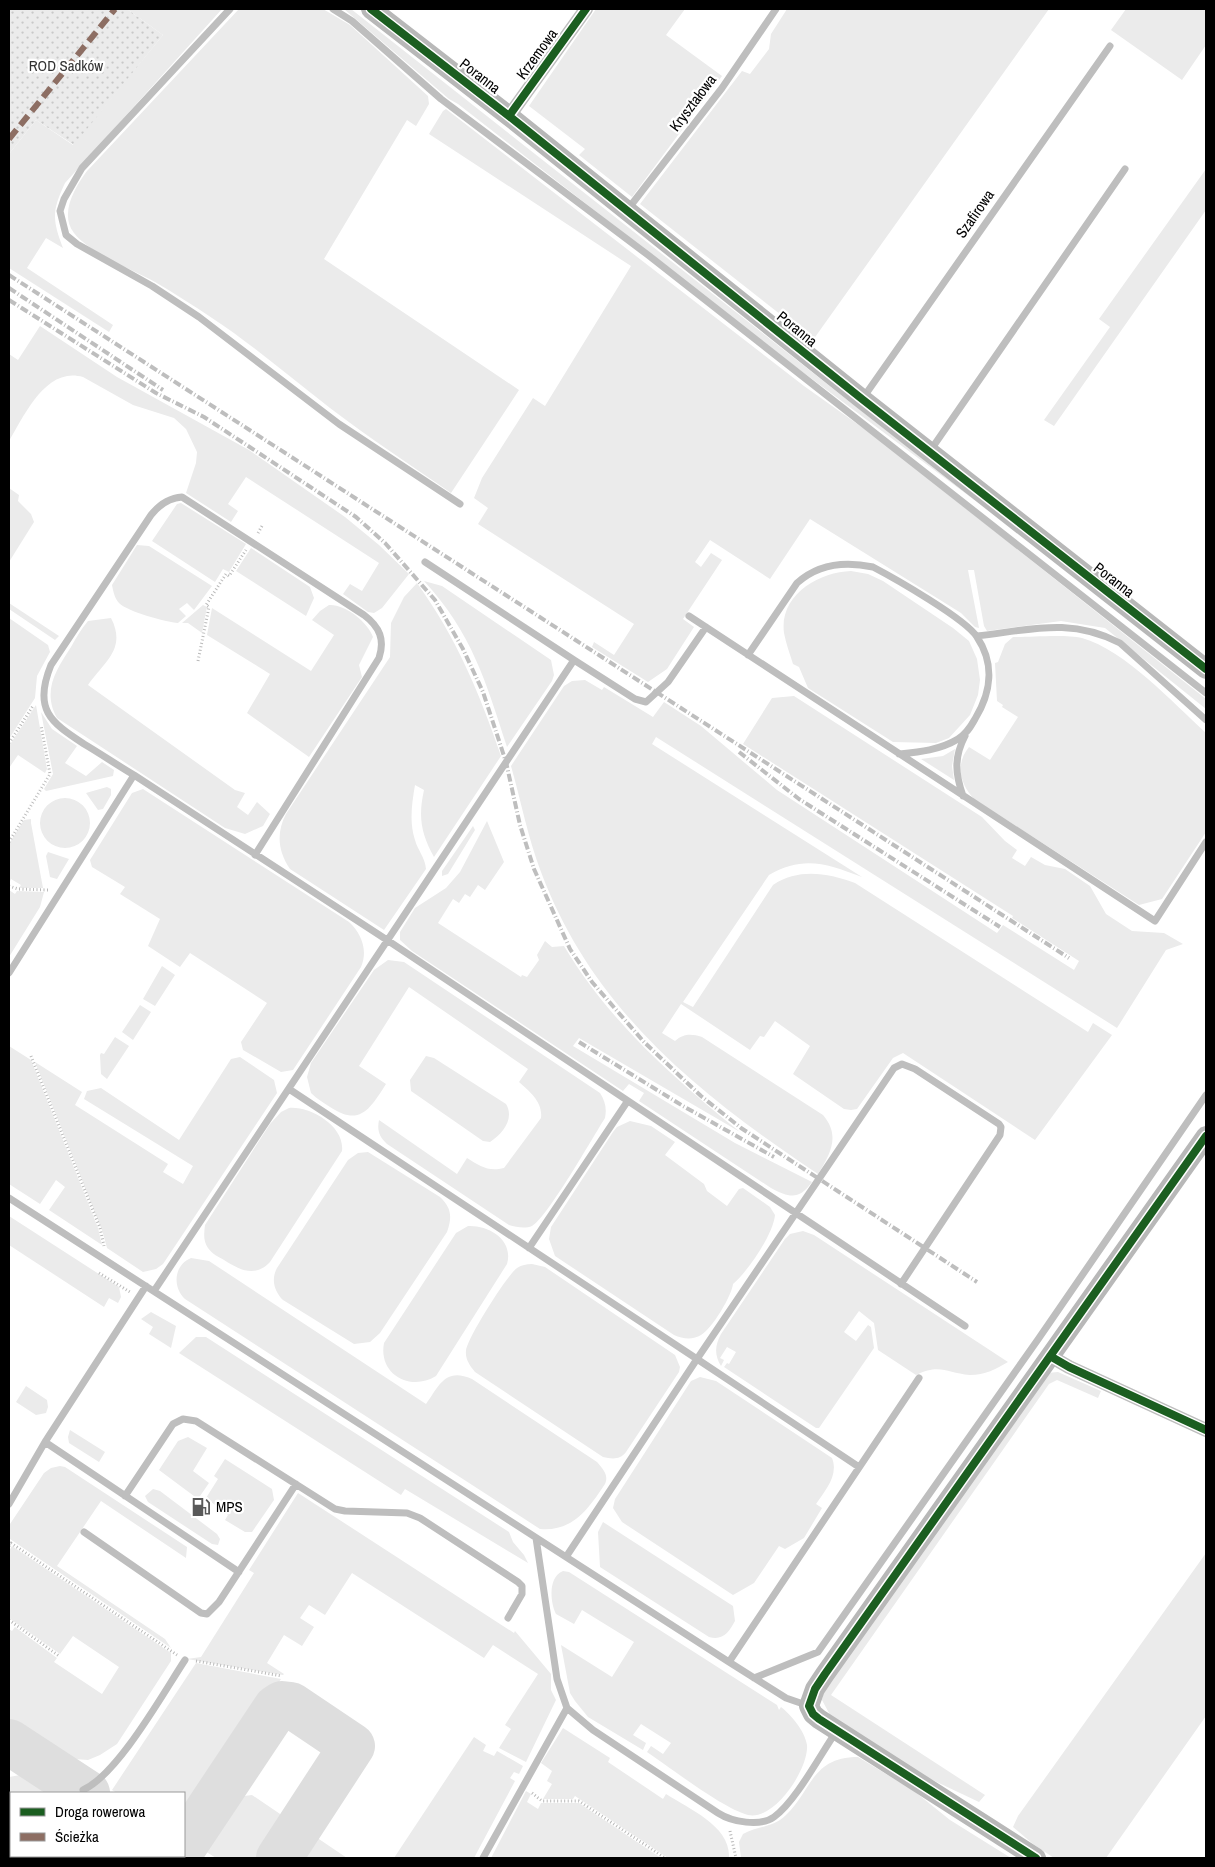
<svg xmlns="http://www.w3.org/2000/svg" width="1215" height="1867" font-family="'Archivo Narrow',sans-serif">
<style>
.grass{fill:#ebebeb}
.garden{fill:url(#garden-dots)}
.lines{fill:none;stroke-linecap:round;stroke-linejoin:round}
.taxiway{stroke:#dedede;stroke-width:46}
.path{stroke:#b9b9b9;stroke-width:3;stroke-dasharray:1 2.5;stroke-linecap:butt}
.lane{stroke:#bebebe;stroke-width:7}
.street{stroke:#bebebe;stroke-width:14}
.secondary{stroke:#b8b8b8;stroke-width:20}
.rail{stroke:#bebebe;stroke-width:4;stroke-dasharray:8 2.5 1 2.5;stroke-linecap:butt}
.quiet{stroke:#8d6e63;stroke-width:6;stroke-dasharray:12 6;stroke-linecap:butt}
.cycleway-casing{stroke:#fff;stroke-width:11}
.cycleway{stroke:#1b5e20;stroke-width:8}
.labels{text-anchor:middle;stroke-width:4.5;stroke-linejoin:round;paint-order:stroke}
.street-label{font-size:15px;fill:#000;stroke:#fff}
.park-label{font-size:15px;fill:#323232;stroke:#fff}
.poi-label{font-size:15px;fill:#000;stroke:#fff;text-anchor:start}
</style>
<defs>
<pattern id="garden-dots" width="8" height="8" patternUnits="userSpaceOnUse" patternTransform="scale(1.25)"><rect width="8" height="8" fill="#ebebeb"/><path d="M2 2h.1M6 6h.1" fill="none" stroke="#c8c8c8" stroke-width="1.8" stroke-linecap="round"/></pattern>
</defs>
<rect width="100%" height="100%" fill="#fff"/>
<path class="grass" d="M127,9h95l-157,174c-13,28 -13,36 -2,65l-17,-10 -19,30 86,57 -4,7 -100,-64v-114l27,-34 37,25 90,-110z
M239,9h84l27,16 78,71 1,8 -13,22 -9,-6 -83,139 195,131 -68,103c-40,-28 -82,-55 -121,-85 -39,-30 -77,-63 -118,-90 -18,-12 -38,-25 -57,-36 -22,-12 -67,-30 -81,-49 -15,-19 1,-46 13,-62z
M344,9h7l626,493 -185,-138 -334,-260 -9,-5z
M596,9h89l-19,26 56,41 -90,121 -53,-42 6,-6 -56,-43z
M787,9h262l-236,331 -173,-136 102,-133 8,3 19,-25 2,-15z
M1126,9h80v36l-24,35 -71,-50z
M446,109l358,277 73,52 329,261v10l-101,-81 -44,-7 -74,10 -3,-5 -10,-56h-6l11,58 -4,-1 -14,-14 -151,-94 -40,60 -60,-39 -15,22 6,5 10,-14 11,7 -39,59 11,8 -27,42 -19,13 -56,-35 2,-5 20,13 20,-31 -156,-100 10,-16 -14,-10 8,-20 51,-80 12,8 86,-140 -202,-132 14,-23z
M1206,169v41l-152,216 -10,-6 66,-93 -11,-8z
M40,326l77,51 132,73 96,67 34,28 30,29 -27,34 -8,5 -6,-1 -25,-18 7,-10 12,7 17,-28 -133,-86 -18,27 10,7 -7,11 -45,-29 10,-30 1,-11 -11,-23 -12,-11 -41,-13 -50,-28c-37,-11 -59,39 -74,64v-87l9,6z
M9,488l10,7 -1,6 13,13 3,8 -25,40z
M181,503l65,41 -17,28 -6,-3 -8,13 -63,-41 25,-37z
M137,545l12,1 63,40 -18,24 -7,-7 -8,6 7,7 -8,7c-12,-1 -50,-11 -59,-20 -4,-4 -6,-12 -7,-18z
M251,548l59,39 4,11 -8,18 -70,-45z
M851,571l17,3 15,7 70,47 16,13 8,18 3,21 -2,15 -8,20 -21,23 -13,5 -43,-1 -85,-54 -9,-21 -6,-3c-3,-10 -7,-20 -9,-31 -5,-38 35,-61 67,-62z
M424,581l18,5 109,74 3,15 -2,6 -45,66c-21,-65 -35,-114 -83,-166z
M417,583c39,54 63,111 84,173l-67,101c-13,-23 -16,-40 -10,-67l-9,-5c-3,18 -6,37 0,55 3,11 10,17 11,29l-42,61 -94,-61c-12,-18 -14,-36 -4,-55l104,-157 1,-34 13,-26z
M9,603l50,33 -4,4 -46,-31z
M203,605l4,2 -5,26 -14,-10h-6z
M329,605c16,-1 39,17 44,32l-14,28 3,12 -53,80 -62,-44 23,-39 -63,-39 5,-27 99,63 23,-36 -22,-15 8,-9z
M9,618l39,27 2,7 -13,24 -2,22 -26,41z
M111,618c16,31 -7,44 -23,67l147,105 10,3 -8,14 11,8 9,-13 13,12 -7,12 -18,8 -20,-6 -168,-110c-15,-27 -1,-48 14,-71 5,-9 10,-18 17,-26z
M1013,637c18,0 53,-3 69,1 43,12 91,65 124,95v99l-44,67 -23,6 -165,-106c-14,-15 -19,-35 -5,-52l21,13 28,-43 -16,-10 1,-2 -6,-4 -2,-38 3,-1 7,-18z
M585,680l17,10 2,-3 49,30 11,-15 37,24 76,64 220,143 6,-8 71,45 5,-9 -67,-43 1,-2 -270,-172 29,-46 22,-2 188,121 23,24 12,9 -5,8 13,8 6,-9 14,8 20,4 25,17 16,28 26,17 32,2 19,11 -17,6 -49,78 -461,-291 -4,7 210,133c-35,-13 -58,-22 -93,-2l-86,127 10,5 80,-122c26,-17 54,-12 82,-2l233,149 5,-9 19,12 -77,105 -132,-87 -10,5 -36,51 -6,1 -7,-1 -51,-35 17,-28 -35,-25 -11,16 -4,-1 -10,14 -69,-46 -19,29 13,8c9,-8 17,-7 27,-4l121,78c18,21 7,39 -5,59 -118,-79 -225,-163 -277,-302 -13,-34 -20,-71 -30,-106l53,-80 8,-5z
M36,705l11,64 -2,4 -27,-18 -9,13v-22z
M41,712l11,17 25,17 -12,17 21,13 16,-14 12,8 -1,6 -67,15 -2,-2 9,-15z
M955,749l-3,17 2,14 -33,-21 22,-3z
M107,787l4,2v6l-8,14 -5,1 -12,-17z
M143,789l206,133c13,12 19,29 12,45l-68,103 -12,2 -38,-22 -2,-8 26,-39 -77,-50 -10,14 -32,-21 12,-27 -40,-25 5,-7 -33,-20 -2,-7 42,-67z
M40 823a25 25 0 1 1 50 0a25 25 0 1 1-50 0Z
M31,819v4l12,65h-24l2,-3 -10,-6 -2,4v-39l15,-24z
M487,821l17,41 -19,28 -7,-5 -8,12 -5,-3 -6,9 -6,-4 -15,24 83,54 1,-2 5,2 12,-17 -2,-5 8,-14 7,6 12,-1c44,74 109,132 176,186l-161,-94 -6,8 162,97 77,39c-13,18 -22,16 -41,6l-132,-87 5,-8 -15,-9 -6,7 -211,-140 -12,-11v-8l15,-24 31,-20 14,-16z
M473,826l2,4 -27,44 -6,2v-5z
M48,852l21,7 -12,20 -7,-2 -4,-21z
M9,890l6,4 2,-3 27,1 -4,15 -31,50z
M388,960l16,2 196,131c5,8 7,15 5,25 -12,19 -58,100 -73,108 -7,3 -16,1 -23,-1l-122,-81c-8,-7 -10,-14 -8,-24l78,54 10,-16c13,8 21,14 37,10l37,-50c2,-16 -11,-26 -22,-36l9,-13 -119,-82 -50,79 27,18c-16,25 -26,43 -56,23 -6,-4 -13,-8 -19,-14l-4,-16 4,-14 63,-93z
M162,966l13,9 -20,31 -12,-7z
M140,1005l11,7 -18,28 -11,-8z
M115,1037l14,9 -22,33 -6,-5 -1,-19 1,-2 3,1z
M9,1046l22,14 67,168 4,17 -53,-35 16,-23 -9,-7 -16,24 -31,-20z
M426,1056l8,2 72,46c9,15 -4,30 -16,38l-7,-1 -72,-50 -1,-11z
M240,1057l34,23 3,13 -114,171 -7,5 -13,3 -36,-24 -5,-18 -67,-168 47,30 -7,13 93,59 -5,8 20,12 10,-18 -109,-67 3,-8 14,-3 78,52 52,-81z
M289,1108c21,-2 56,18 53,43l-72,111c-15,16 -30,8 -46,-2 -5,-3 -12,-6 -16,-12 -5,-7 -4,-15 -3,-23l65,-101 11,-12z
M630,1121l21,5 24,16 -10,13 39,29 3,7 20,15 12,-17 4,-1 27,19 5,8c-2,20 -27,56 -42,69 -1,11 -21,45 -32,51 -8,5 -18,4 -27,0l-119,-79 -6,-17 2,-12 62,-95 4,-5z
M368,1152l72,45c12,11 12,21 7,35l-67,101 -10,9 -16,2 -71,-44c-9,-9 -12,-21 -6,-32l71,-108 10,-7z
M9,1216l110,71 2,10 -3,6 -9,-5 -5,9 -95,-62z
M468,1226c21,-1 46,14 39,38l-71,112c-26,16 -58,-2 -52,-33l72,-110z
M803,1231l11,4 194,127c-12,7 -23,13 -38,13 -23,-2 -30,-12 -54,0l-38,-25 -4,-27 -15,-12 -15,21 12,9 12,-16 3,2 3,21 -55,80h-3l-92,-61 3,-4 2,1 7,-12 -9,-5 -7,11 4,2 -3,6c-7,-11 -6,-21 0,-32l64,-95 5,-5z
M191,1258l18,3 217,143c13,-18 19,-37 46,-25l125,83c6,7 12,13 8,22 -16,24 -32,48 -65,45l-355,-230c-13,-12 -11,-34 6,-41z
M532,1264l13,3 130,88 5,12 -1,5 -53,80c-6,8 -14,7 -23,5l-128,-85c-5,-6 -10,-13 -9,-21 0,-11 41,-76 51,-83 5,-3 9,-4 15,-4z
M151,1312l25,14 -5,22 -22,-14 4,-7 -12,-8z
M196,1337h10l303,195 4,10 11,13 4,8 -123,-74 -4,6 -222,-142z
M1058,1372l43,19 -3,7 -41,-18 -8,4 -218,311 154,100 -6,7 -57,-27 -92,-60 -8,-15 1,-7 224,-320z
M700,1377l16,4 116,77c7,17 -7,33 -16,46l6,4 -18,30 -19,11 -6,-3 -25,37 -21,12 -111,-73 -9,-14 2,-9 76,-118z
M26,1386l21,14 1,7 -2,6 -10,2 -20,-13z
M70,1430l35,22 -6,10 -30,-19 -1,-6z
M188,1437l19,11 -14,23 16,12 -11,16 -39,-29 19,-29z
M225,1459l47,30 2,11 -22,32h-7l-20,-12 3,-5 -22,-17 12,-19 -4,-3z
M60,1466l5,1 122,80 -1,11 -85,-57 -44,65 108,73 6,9 -161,-109v-15l34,-51 7,-5z
M153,1489l7,2 57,43 3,5 -2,6 -6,-1 -64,-42 -3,-6z
M298,1493l216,140 1,-2 36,43v16l5,10 -30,62 -27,-14 12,-19 -6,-4 33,-51 -45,-29 -9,13 -132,-85 -27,42 -16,-10 -9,13 14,9 -12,19 -18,-11 -17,28 17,11 -1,1 -96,-16 14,-2 53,-84 -5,-3z
M603,1522l130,84 2,15c-6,11 -12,20 -26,16l-109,-70 -2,-35z
M12,1546l159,107v8l-54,83 -17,11 -12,5 -26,-2 -53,-35v-99v5l3,2 3,-4 42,31 -3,4 48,32 17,-27 -46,-31 -13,18 -51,-36v-67z
M1206,1553v163l-100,142h-52l-21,-14 -20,-17 5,-11z
M563,1571l6,1 208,133 2,5 2,-3c10,8 24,24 26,38 2,23 -32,76 -59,70 -26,-7 -77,-47 -101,-63l4,-6 12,8 8,-11 -30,-19 -8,11 13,8 -3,7 -55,-33 -13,-16 -5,-8 -9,-48 51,32 22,-35 -52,-32 -8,14 -18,-10c-6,-12 -8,-37 7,-43z
M196,1663l85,16 -81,125 -16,8v-19h-67l-5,-3z
M563,1728l47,30 -2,4 55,37 3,-5c23,15 65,32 63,64h-61l-93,-62 -2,3h-30l9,-15 -5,-3 5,-10 -11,-8z
M474,1737l12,8 -3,6 11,5 3,-5 26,15 -4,8 -5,-2 -4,6 5,3 -41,77h-80z
M858,1757l56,34 36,29 61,38h-270l-2,-16 4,-8c14,-8 30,-6 43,-19 26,-25 26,-58 72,-58z
M26,1774l30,19h-45v63h47l-2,2h-47v-81z
M526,1791l5,3 -4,8 11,7 3,-6h38l82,55h-170z
M252,1795l34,23 -25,40h-45l-19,-12 31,-46 8,-3z
M313,1835l34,23h-49z"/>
<path class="garden" d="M9,9h118l36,26 -89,110 -38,-25 -27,34z"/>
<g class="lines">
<path class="taxiway" d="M9,1742l78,51
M184,1846l92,-138 6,-4 9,1 61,41 -73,112
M71,1858l2,-2"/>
<path class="path" d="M258,533l4,-7
M198,661l11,-54 -3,-2 20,-31 3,2 17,-26
M9,743l24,-37
M9,842l41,-68 -9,-49
M9,886l9,3 30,1
M31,1056l69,172 4,18
M99,1273l31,19
M9,1546l2,-3 166,112
M9,1620l50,36
M196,1661l86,15
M532,1793l10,8h37l86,57
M730,1831l6,27"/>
<path class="lane" d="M230,9l-148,159 -18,31 -4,12 6,24 11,9 75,42 47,31 140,107 121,80
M333,9l19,12 89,78 207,156 558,438
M628,209l94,-121 54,-79
M863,398l247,-352
M930,451l195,-282
M689,616l466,305 51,-79
M977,636c53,-6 93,-19 143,7l86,77
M748,655l49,-72c21,-19 48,-22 76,-16 21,11 93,52 104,70 18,27 14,56 -2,82 -5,9 -9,15 -17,20 -18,11 -39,13 -59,15
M574,660l61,39 11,3 22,-20 38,-55
M134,775c-17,-10 -33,-21 -50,-31 -34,-22 -51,-35 -33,-79l100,-150c8,-10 17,-17 31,-18l182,118c16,12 21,25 15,43l-124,197
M963,796c-8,-23 -9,-39 2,-60
M9,973l125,-198 253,165 578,386
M289,1089l408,270 -131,198
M9,1198l720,464 57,36 23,8
M529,1248l98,-146
M154,1291l420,-631 -149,-98
M45,1442l194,130
M859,1467l-162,-108 197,-291 8,-4 13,5 84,55 2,3 -1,8 -99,149
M125,1496l48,-72 10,-5 13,2 139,88 10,2 62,2 13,5 98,64 4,4v8l-14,24
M9,1504l36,-62 101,-156
M84,1532l117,81 6,1 12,-12 77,-118
M536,1538l21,141 10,29 26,22 125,83c14,9 42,14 56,4 22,-16 46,-62 62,-85
M729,1662l190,-284
M754,1678l64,-26 221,-314 167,-243
M83,1790c35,-16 79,-95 102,-130
M483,1858l84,-150"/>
<path class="street" d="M509,116l77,-107
M1050,1356l19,11 137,63"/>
<path class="secondary" d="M371,9l138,107 353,283 344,270
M1036,1858l-217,-139 -6,-5 -4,-8 6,-17 10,-15 381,-538"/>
<path class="rail" d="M9,275l1060,683
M9,288l154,102
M9,300l147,93 48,24 152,100 29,26 50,57 28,49 20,43 23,70 14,63 14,44 36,80 22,33 52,60 57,54 40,32 236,154
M739,752l60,47 201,128
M579,1042l104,64 91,51"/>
<path class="quiet" d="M9,139l106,-130"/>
<g class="cycleway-casing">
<path id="cycleway" d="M371,9l138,107 353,283 344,270
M509,116l77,-107
M1050,1356l19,11 137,63
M1036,1858l-217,-139 -6,-5 -4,-8 6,-17 10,-15 381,-538"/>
</g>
<use href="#cycleway" class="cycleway"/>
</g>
<defs>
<g id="fuel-bare" transform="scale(1.5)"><path d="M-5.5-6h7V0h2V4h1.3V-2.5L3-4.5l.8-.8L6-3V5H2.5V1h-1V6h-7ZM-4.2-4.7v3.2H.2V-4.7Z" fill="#595959" stroke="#fff" stroke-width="2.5" paint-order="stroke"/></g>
</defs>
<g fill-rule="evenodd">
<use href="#fuel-bare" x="201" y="1507"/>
</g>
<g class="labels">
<g class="street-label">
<text transform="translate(537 54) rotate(-54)" y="5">Krzemowa</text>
<text transform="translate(480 76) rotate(38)" y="5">Poranna</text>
<text transform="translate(693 103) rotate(-53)" y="5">Kryształowa</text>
<text transform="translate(975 214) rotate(-55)" y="5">Szafirowa</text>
<text transform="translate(797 329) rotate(39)" y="5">Poranna</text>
<text transform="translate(1114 580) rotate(38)" y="5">Poranna</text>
</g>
<g class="park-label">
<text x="66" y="71">ROD Sadków</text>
</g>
<g class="poi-label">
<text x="216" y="1512">MPS</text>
</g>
</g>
<rect width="1215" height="1867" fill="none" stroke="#000000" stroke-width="20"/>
<rect x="10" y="1792" width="175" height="65" fill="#ffffff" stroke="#999999"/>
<rect x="20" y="1808" width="25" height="8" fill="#1b5e20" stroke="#999999"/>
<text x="55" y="1817" font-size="15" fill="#000000">Droga rowerowa</text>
<rect x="20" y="1833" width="25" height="8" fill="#8d6e63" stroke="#999999"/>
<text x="55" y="1842" font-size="15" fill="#000000">Ścieżka</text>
</svg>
